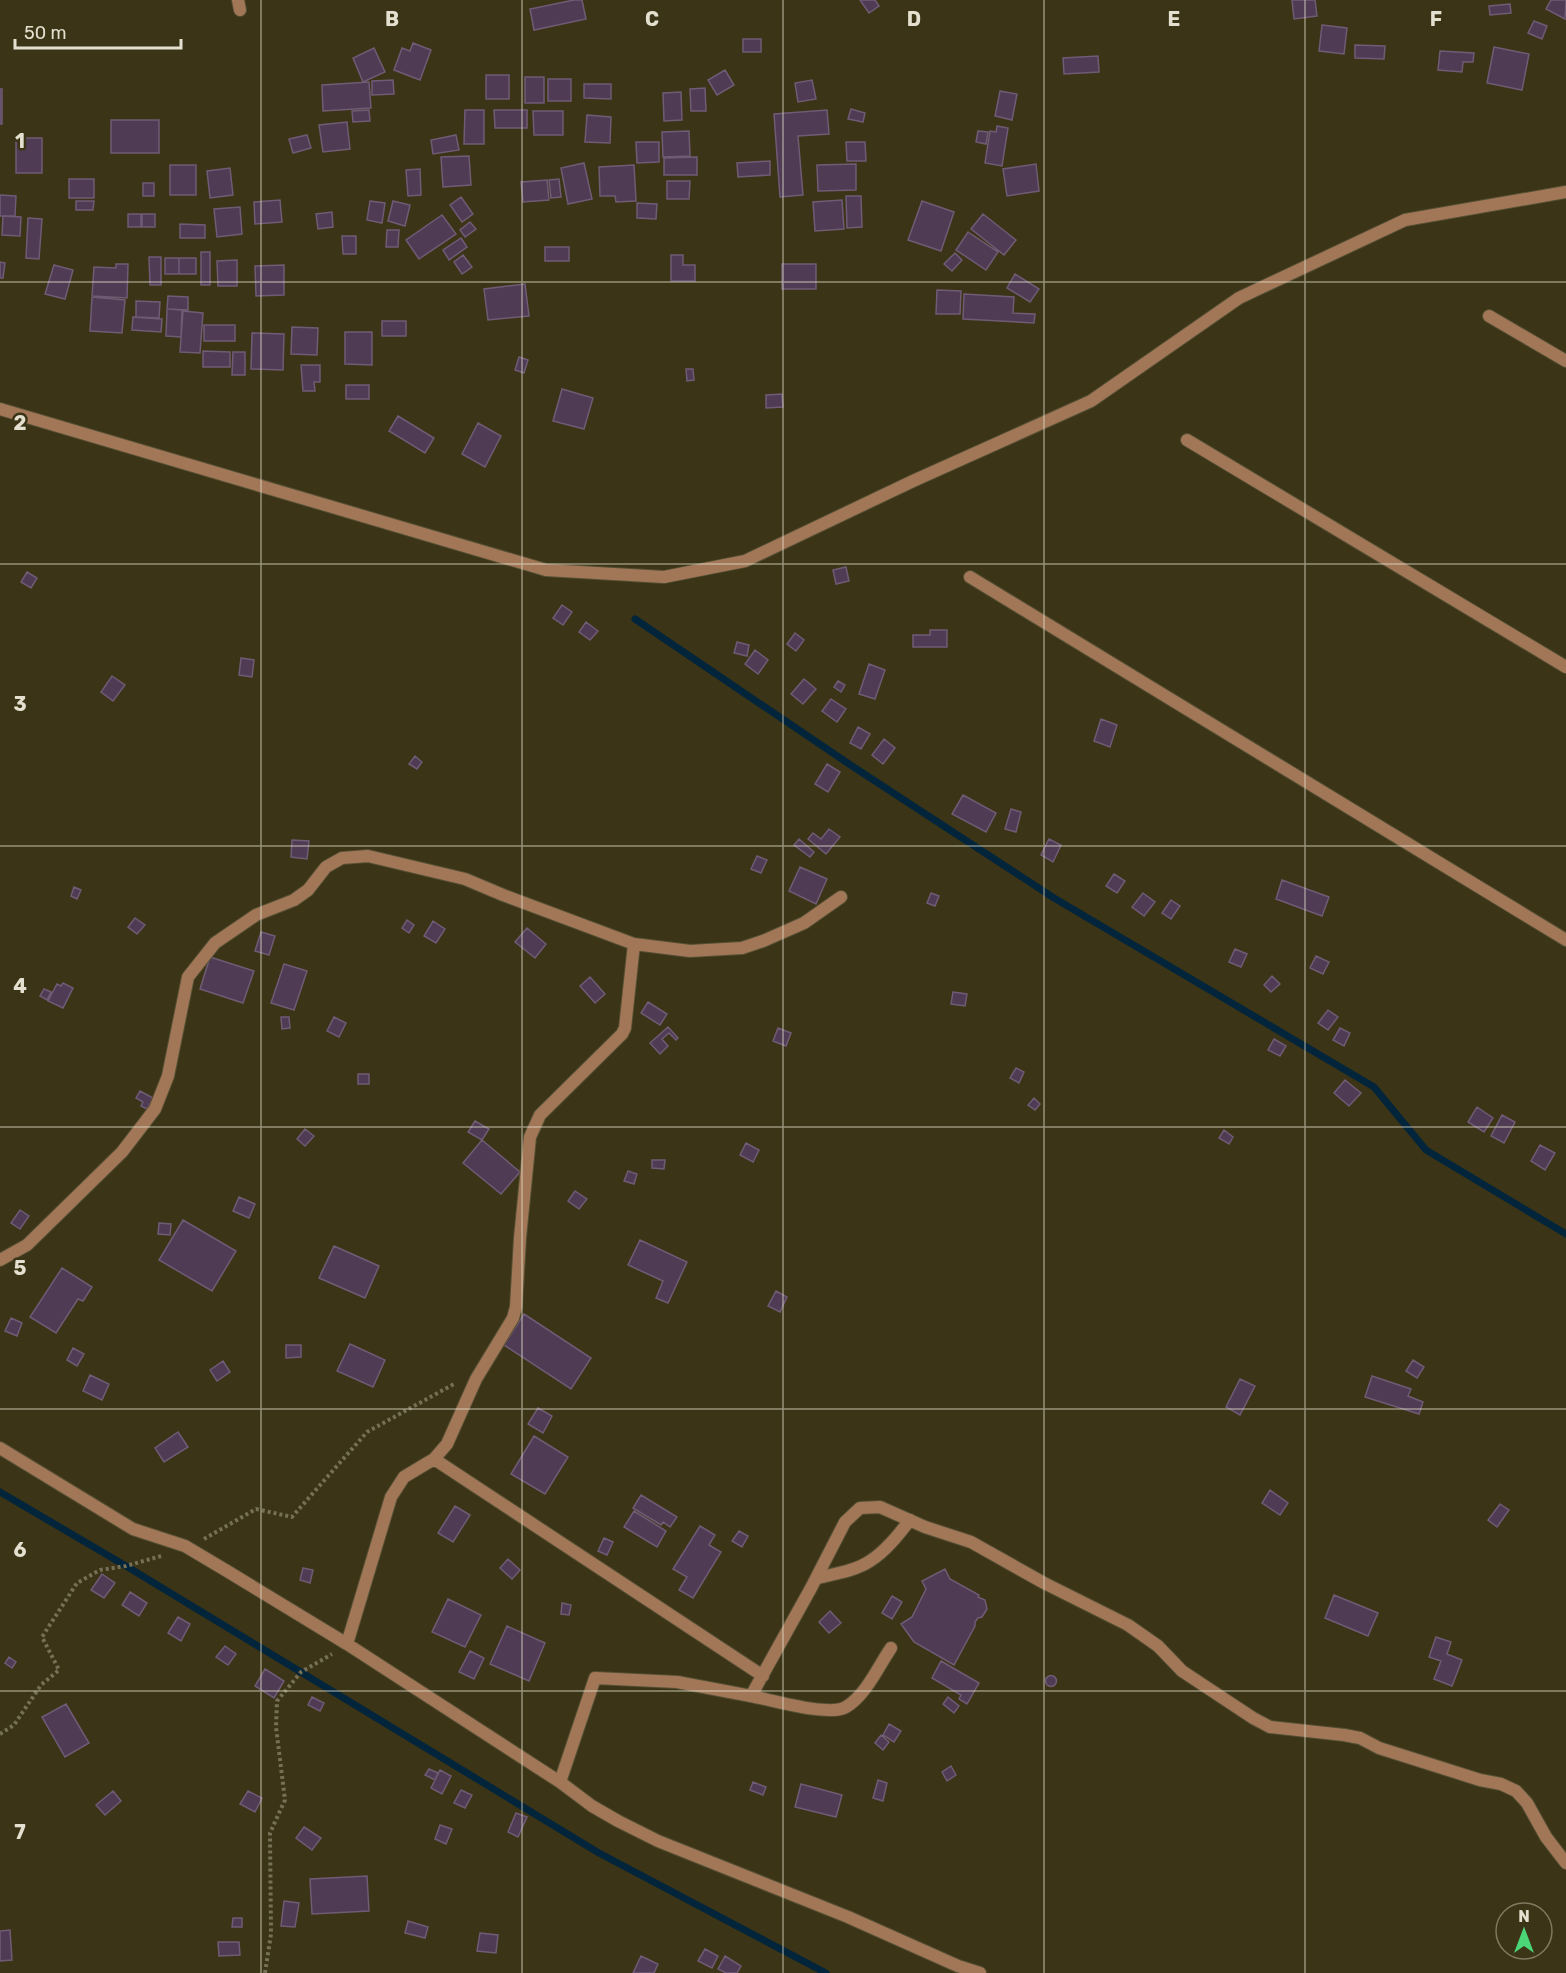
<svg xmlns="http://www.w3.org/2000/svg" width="1566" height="1973" font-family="Rubik,sans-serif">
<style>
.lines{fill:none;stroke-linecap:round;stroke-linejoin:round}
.stream{stroke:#02253b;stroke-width:7}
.building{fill:#4f3c54;stroke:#705b75;stroke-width:1.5}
.lane-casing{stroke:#565034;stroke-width:14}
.street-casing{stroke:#565034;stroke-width:14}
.path{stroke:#767057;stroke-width:4;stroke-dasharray:3 3;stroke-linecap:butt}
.lane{stroke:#a27758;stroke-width:12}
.street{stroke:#a27758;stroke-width:12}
.grid{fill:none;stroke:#e4e0cf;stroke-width:1.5;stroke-opacity:0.55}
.grid-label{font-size:20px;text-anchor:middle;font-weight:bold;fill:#e4e0cf;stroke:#3b3416;stroke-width:5;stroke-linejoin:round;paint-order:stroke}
</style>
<rect width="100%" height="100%" fill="#3b3416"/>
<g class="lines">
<path class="stream" d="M635,619l214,145 205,134 320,189 52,63 140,84
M0,1492l126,74 473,287 227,120"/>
</g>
<path class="building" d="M574,0h8l4,19 -52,11 -4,-21z
M860,0h15l4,6 -10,7z
M1292,0h23l2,16 -23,3z
M1551,0h15l-1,19 -19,-10z
M1510,4l1,9 -21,2 -1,-9z
M1534,21l13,5 -5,13 -14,-6z
M1322,25l25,3 -3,26 -25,-3z
M743,39h18v13h-18z
M413,43l18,7 -11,30 -26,-10 8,-22 8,3z
M1355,45l30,1 -1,13 -29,-1z
M1494,47l35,7 -7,36 -35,-7z
M374,48l11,24 -22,10 -10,-24z
M1440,51l34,2 -1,9h-10l-1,10 -24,-2z
M1098,56l1,16 -35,2 -1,-16z
M725,70l9,15 -17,10 -9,-15z
M486,75h23v24h-23z
M525,77h19v26h-19z
M548,79h23v22h-23z
M393,80l1,14 -22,1v-14z
M812,80l4,19 -18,3 -3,-19z
M369,82l2,26 -48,3 -1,-26z
M584,84h27v15l-27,-1z
M705,88l1,23h-15l-1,-22z
M0,89h2v35h-2z
M1000,91l17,3 -5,26 -17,-4z
M681,92l1,28 -18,1 -1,-28z
M851,109l14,4 -2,9 -15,-3z
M369,110l1,11 -17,1 -1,-11z
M465,110h19v34h-20z
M494,110h33v18h-32z
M827,110l2,24 -31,2 5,59 -23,2 -6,-83z
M533,111h30v24h-29z
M587,115l24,2 -1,26 -25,-1z
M111,120h48v33h-48z
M347,122l3,27 -27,3 -4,-27z
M997,126l11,2 -6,38 -17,-3 5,-32 6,1z
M689,131l1,25 -27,1 -1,-25z
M978,131l10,1 -2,12 -10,-2z
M307,135l4,13 -18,5 -4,-14z
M456,135l3,15 -26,4 -2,-14z
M16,138h26v35h-26z
M636,142h23v20l-22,1z
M846,142h19l1,19h-19z
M469,156l2,29 -28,2 -2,-30z
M697,157v18h-33v-17z
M770,161v14l-32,2 -1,-14z
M584,163l8,36 -24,5 -7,-36z
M856,164v26l-38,1 -1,-26z
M1036,164l3,27 -32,5 -4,-27z
M170,165h26v30h-26z
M634,165l2,36 -20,1 -1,-6h-15l-1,-29z
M230,168l3,27 -23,3 -3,-27z
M420,169l1,26 -13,1 -2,-26z
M69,179h25v19h-25z
M559,179l2,18 -10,1 -2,-18z
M547,180l2,20 -26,2 -2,-20z
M667,181h23l-1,18h-22z
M143,183h11v13h-11z
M0,195l16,1 -1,20h-15z
M846,196h15l1,31 -15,1z
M461,197l12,17 -11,8 -12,-17z
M280,200l2,22 -27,2 -1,-22z
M842,200l2,29 -29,2 -2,-29z
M76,201h18l-1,9h-17z
M370,201l15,2 -3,20 -15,-3z
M393,201l17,4 -5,21 -17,-5z
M922,201l32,11 -13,39 -33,-11z
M637,203l20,1 -1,15 -19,-1z
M240,207l2,27 -25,3 -3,-28z
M332,212l1,15 -15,2 -2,-15z
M128,214h13v13h-13z
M142,214h13v13h-13z
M983,214l33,26 -12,15 -33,-26z
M442,215l14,19 -37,25 -13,-19z
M3,216l18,1 -1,19 -18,-1z
M28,218l14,1 -3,40 -13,-1z
M470,222l6,7 -11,8 -5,-7z
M180,224l25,1v13h-25z
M387,230h12l-1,17h-12z
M968,232l30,20 -12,18 -30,-20z
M342,236h14v18h-13z
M461,238l6,9 -18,13 -6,-10z
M545,247h24v14h-24z
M201,252h9v33h-9z
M955,253l7,7 -10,11 -8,-7z
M463,255l9,12 -10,7 -8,-12z
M671,255h12v10h12v16h-24z
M149,257h12v28h-11z
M165,258h14v16h-14z
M179,258h17v16h-17z
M237,260v26h-19l-1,-25z
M0,262l5,1 -2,15h-3z
M116,264h12l-1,34 -35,-2 2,-29 22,1z
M782,264h34v25h-34z
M54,265l19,5 -8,29 -20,-5z
M284,265v30l-28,1 -1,-30z
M1015,274l24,15 -9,13 -23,-14z
M525,284l4,32 -41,4 -4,-31z
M937,290l24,1 -1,23h-24z
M964,294l50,3 -1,16 22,1 -1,9 -71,-4z
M168,296l20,1v13l-21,-1z
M92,297l33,3 -3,33 -32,-2z
M136,301l24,1 -1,16 -23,-1z
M167,309l15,1 -1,27 -15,-1z
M183,311l20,2 -3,40 -20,-1z
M133,317l29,2 -1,13 -29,-2z
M382,321h24v15h-24z
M204,325h31v16h-31z
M292,327l26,1 -1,27 -26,-1z
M345,332h27v33l-27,-1z
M252,333l32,1 -1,36 -32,-1z
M203,351l27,1v15h-27z
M233,352h12v23h-13z
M519,357l9,3 -4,13 -9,-3z
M301,365h19v17h-6l1,9h-12z
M686,369h7l1,11 -7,1z
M346,385h23v14h-23z
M562,389l31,9 -9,31 -31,-8z
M782,394l1,13 -17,1v-13z
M398,416l36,22 -9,15 -36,-22z
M478,423l23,13 -16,31 -23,-13z
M846,567l3,14 -13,3 -3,-14z
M27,572l10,6 -6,10 -10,-6z
M562,605l10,7 -9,13 -10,-7z
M586,622l12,9 -8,9 -11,-8z
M930,630h17v17h-34v-12h17z
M795,633l9,7 -8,11 -9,-7z
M737,642l12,3 -2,11 -13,-3z
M755,650l13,10 -10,14 -13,-10z
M241,658l13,2 -2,17 -13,-2z
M869,664l16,6 -10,29 -16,-5z
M112,676l13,9 -12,16 -12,-9z
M804,679l12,10 -13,15 -12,-10z
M838,681l7,4 -4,7 -7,-5z
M831,699l15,10 -9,13 -15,-11z
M1101,719l16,6 -7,22 -16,-6z
M858,727l12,7 -9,15 -11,-6z
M884,739l11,9 -12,16 -11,-9z
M415,756l7,6 -5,7 -8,-5z
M827,764l13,8 -12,20 -13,-8z
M963,795l33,18 -10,19 -34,-18z
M1011,809l10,3 -5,20 -11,-3z
M829,829l11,8 -14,17 -18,-15 5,-6 8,6z
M799,839l15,13 -4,5 -16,-12z
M1049,839l12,6 -8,17 -12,-7z
M292,840l17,1 -2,18 -16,-2z
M757,856l10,4 -6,13 -10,-4z
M800,867l27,12 -11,25 -27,-13z
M1114,874l11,7 -8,12 -11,-7z
M1282,880l47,17 -7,19 -46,-17z
M74,887l7,3 -4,9 -6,-3z
M931,893l8,3 -4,10 -8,-3z
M1143,893l12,9 -11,14 -12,-9z
M1171,900l9,6 -9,13 -9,-6z
M135,918l10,7 -8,9 -9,-7z
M407,920l7,5 -5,8 -7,-5z
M433,921l12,8 -9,14 -12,-7z
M527,928l19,16 -11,14 -20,-16z
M261,932l14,4 -6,19 -14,-4z
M1235,949l12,5 -6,13 -12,-5z
M1316,956l13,6 -6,12 -13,-6z
M210,957l44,14 -11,32 -43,-14z
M284,964l23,7 -13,39 -23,-7z
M1272,976l8,8 -9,8 -7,-7z
M590,977l15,17 -10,9 -15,-17z
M63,983l10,5 -10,20 -15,-7 9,-17 4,2z
M44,989l7,3 -4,8 -7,-4z
M953,992l14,2 -2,12 -14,-2z
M648,1002l19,12 -7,11 -19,-12z
M1328,1010l10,7 -10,13 -10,-7z
M281,1017h8l1,11 -8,1z
M334,1017l12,6 -7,14 -12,-6z
M668,1027l10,11 -2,2 -7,-7 -7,6 6,7 -8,8 -10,-11z
M778,1028l13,5 -5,13 -13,-5z
M1340,1028l10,5 -6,13 -11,-6z
M1274,1039l12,7 -6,10 -12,-6z
M1016,1068l8,4 -5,11 -9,-5z
M358,1074h11v10h-11z
M1345,1080l16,13 -12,13 -15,-13z
M140,1091l13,7 -6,11 -6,-3 2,-4 -7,-4z
M1034,1098l6,6 -5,6 -7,-5z
M1477,1107l16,11 -9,14 -16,-10z
M1502,1115l13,7 -11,21 -13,-7z
M475,1121l14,8 -7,11 -14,-8z
M305,1129l9,7 -9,10 -8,-7z
M1224,1130l9,7 -4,7 -10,-6z
M482,1140l38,32 -19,22 -38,-31z
M746,1143l13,7 -6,12 -13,-7z
M1540,1145l15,8 -10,17 -14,-9z
M652,1160h13l-1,9 -12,-1z
M628,1171l9,3 -3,10 -10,-3z
M575,1191l12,8 -8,10 -11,-8z
M239,1197l16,7 -6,14 -16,-7z
M20,1210l9,6 -9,13 -9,-6z
M183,1220l53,31 -24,40 -53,-31z
M159,1223l12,1 -1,11 -12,-1z
M640,1240l47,22 -19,41 -12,-5 7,-17 -35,-16z
M334,1246l45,20 -14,32 -46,-20z
M62,1268l30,19 -9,14 -5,-2 -22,34 -26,-16z
M776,1291l11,6 -7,15 -12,-6z
M524,1314l67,44 -20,31 -67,-44z
M11,1318l11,5 -5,13 -12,-5z
M350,1344l35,16 -12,27 -36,-16z
M286,1345h15v12l-15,1z
M73,1348l11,6 -7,12 -10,-6z
M1413,1360l11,7 -7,11 -11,-7z
M223,1361l7,11 -13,9 -7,-11z
M90,1375l19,9 -7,16 -19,-9z
M1372,1376l39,13 -3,7 15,6 -4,12 -54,-17z
M1240,1379l15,7 -15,29 -14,-8z
M538,1408l14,8 -9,17 -15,-9z
M178,1432l10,15 -24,15 -9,-14z
M534,1436l34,21 -23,37 -34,-20z
M1270,1490l18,13 -8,12 -18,-12z
M641,1495l36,22 -7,10 -7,-5 -2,3 -28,-17z
M1500,1504l9,6 -12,17 -9,-7z
M455,1506l15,9 -17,27 -15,-9z
M634,1511l32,20 -9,16 -33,-20z
M700,1526l15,9 -6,10 12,7 -28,46 -14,-8 8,-13 -14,-8z
M739,1531l9,5 -6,11 -10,-6z
M604,1538l9,4 -6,13 -9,-4z
M508,1559l12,11 -8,9 -12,-11z
M303,1568l10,2 -3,13 -10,-3z
M945,1569l5,10 29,16 -1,2 7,3 2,9 -5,8 -4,1 -3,4v4l-21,39 -40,-23 -13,-18 11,-7 14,-28 -4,-8z
M102,1574l13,9 -11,15 -13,-8z
M130,1592l17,11 -8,13 -17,-11z
M1334,1595l44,18 -10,23 -43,-18z
M892,1596l10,6 -10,17 -10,-6z
M448,1599l33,16 -16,32 -33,-15z
M562,1603l9,2 -2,10 -8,-1z
M830,1611l11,12 -12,10 -10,-11z
M178,1617l12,7 -9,17 -13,-8z
M507,1626l38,17 -16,38 -39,-17z
M1436,1637l15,5 -4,12 15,6 -10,26 -18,-7 7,-18 -12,-4z
M225,1646l11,8 -8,11 -12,-8z
M470,1651l14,7 -10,21 -15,-7z
M9,1657l7,5 -4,6 -7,-5z
M941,1661l38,22 -12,21 -8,-5 2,-4 -29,-17z
M265,1669l19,12 -10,17 -19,-12z
M1045.5 1681a5.5 5.5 0 1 1 11 0a5.5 5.5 0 1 1-11 0Z
M312,1697l12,6 -4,8 -12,-6z
M948,1697l11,9 -5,7 -11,-9z
M66,1704l23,39 -24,14 -23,-40z
M889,1724l12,7 -7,11 -11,-7z
M881,1735l8,7 -6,8 -8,-7z
M951,1766l5,9 -9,6 -5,-9z
M429,1769l9,4 -3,7 -10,-5z
M440,1770l11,6 -9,18 -11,-6z
M878,1780l9,3 -4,18 -10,-3z
M753,1782l13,5 -3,8 -13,-5z
M801,1784l41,11 -6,22 -41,-10z
M461,1790l11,5 -7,13 -11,-5z
M113,1791l8,10 -16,14 -9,-10z
M248,1791l14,7 -7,14 -15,-8z
M516,1813l11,4 -9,20 -10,-5z
M440,1825l12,4 -6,15 -11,-5z
M304,1827l17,11 -9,12 -16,-12z
M367,1876l2,35 -57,3 -2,-35z
M284,1901l15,2 -4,24 -14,-1z
M233,1918h9v9h-10z
M408,1921l20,6 -3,11 -20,-5z
M10,1930l2,30 -12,1v-30z
M480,1933l18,2 -2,18 -19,-2z
M218,1942h21l1,13 -21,1z
M705,1949l13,7 -6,12 -14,-7z
M641,1956l17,8 -4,9h-21z
M725,1956l16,10 -4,7h-11l-8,-4z"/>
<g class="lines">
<g class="lane-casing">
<path id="lane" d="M817,1578c17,-4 38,-7 53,-17 16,-10 29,-27 40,-41
M751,1696c21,4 78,21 95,11 20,-12 32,-40 45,-59"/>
</g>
<g class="street-casing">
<path id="street" d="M238,0l2,10
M1489,316l77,45
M0,409l546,161 118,7 81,-16 168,-80 178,-80 148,-103 166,-78 161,-28
M1187,440l379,227
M970,577l596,363
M0,1260l27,-15 95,-93 33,-43 13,-33 20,-99 27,-34 41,-28 38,-15 14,-10 18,-23 16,-9 26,-2 97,23 38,16 131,49 56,7 52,-3 21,-7 41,-18 37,-26
M0,1448l133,81 52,17 42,25 120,73 213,138 32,24 26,15 40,20 190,76 110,49 22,7
M434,1459l329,217
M347,1644l44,-147 13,-20 30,-18 13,-15 29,-65 37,-61 3,-11 4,-69 10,-101 10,-22 82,-81 3,-6 9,-84
M560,1782l35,-104 82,4 74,14 60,-108 34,-66 15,-14 20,-1 45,20 46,15 73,41 84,42 30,21 24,25 71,47 17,9 74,8 16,3 19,10 101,32 21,4 15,7 11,12 19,34 20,26"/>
</g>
<path class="path" d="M204,1539l52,-30 36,8 75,-85 87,-48
M0,1734l14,-9 27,-40 18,-15 -17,-33 35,-54 23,-13 26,-4 35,-10
M265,1973l6,-39 -1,-101 15,-33 -9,-73 1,-26 24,-29 31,-18"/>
<use href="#lane" class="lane"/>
<use href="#street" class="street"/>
</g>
<path class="grid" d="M261,0v1973M522,0v1973M783,0v1973M1044,0v1973M1305,0v1973M0,282h1566M0,564h1566M0,846h1566M0,1127h1566M0,1409h1566M0,1691h1566"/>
<g class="grid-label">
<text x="392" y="26">B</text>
<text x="652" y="26">C</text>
<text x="914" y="26">D</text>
<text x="1174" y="26">E</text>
<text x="1436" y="26">F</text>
<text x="20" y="148">1</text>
<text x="20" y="430">2</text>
<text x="20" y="711">3</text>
<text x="20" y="993">4</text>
<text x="20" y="1275">5</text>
<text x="20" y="1557">6</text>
<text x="20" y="1839">7</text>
</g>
<g transform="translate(1524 1931)"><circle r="28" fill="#3b3416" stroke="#7f7960" stroke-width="1.5"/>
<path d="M0-4.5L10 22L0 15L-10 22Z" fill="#4bd677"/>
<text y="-9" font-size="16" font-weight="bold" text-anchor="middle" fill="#e4e0cf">N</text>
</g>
<path d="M15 39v9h166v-9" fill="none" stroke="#e4e0cf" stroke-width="3"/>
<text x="24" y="39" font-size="18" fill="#e4e0cf" stroke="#3b3416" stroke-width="4.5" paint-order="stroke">50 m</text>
</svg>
